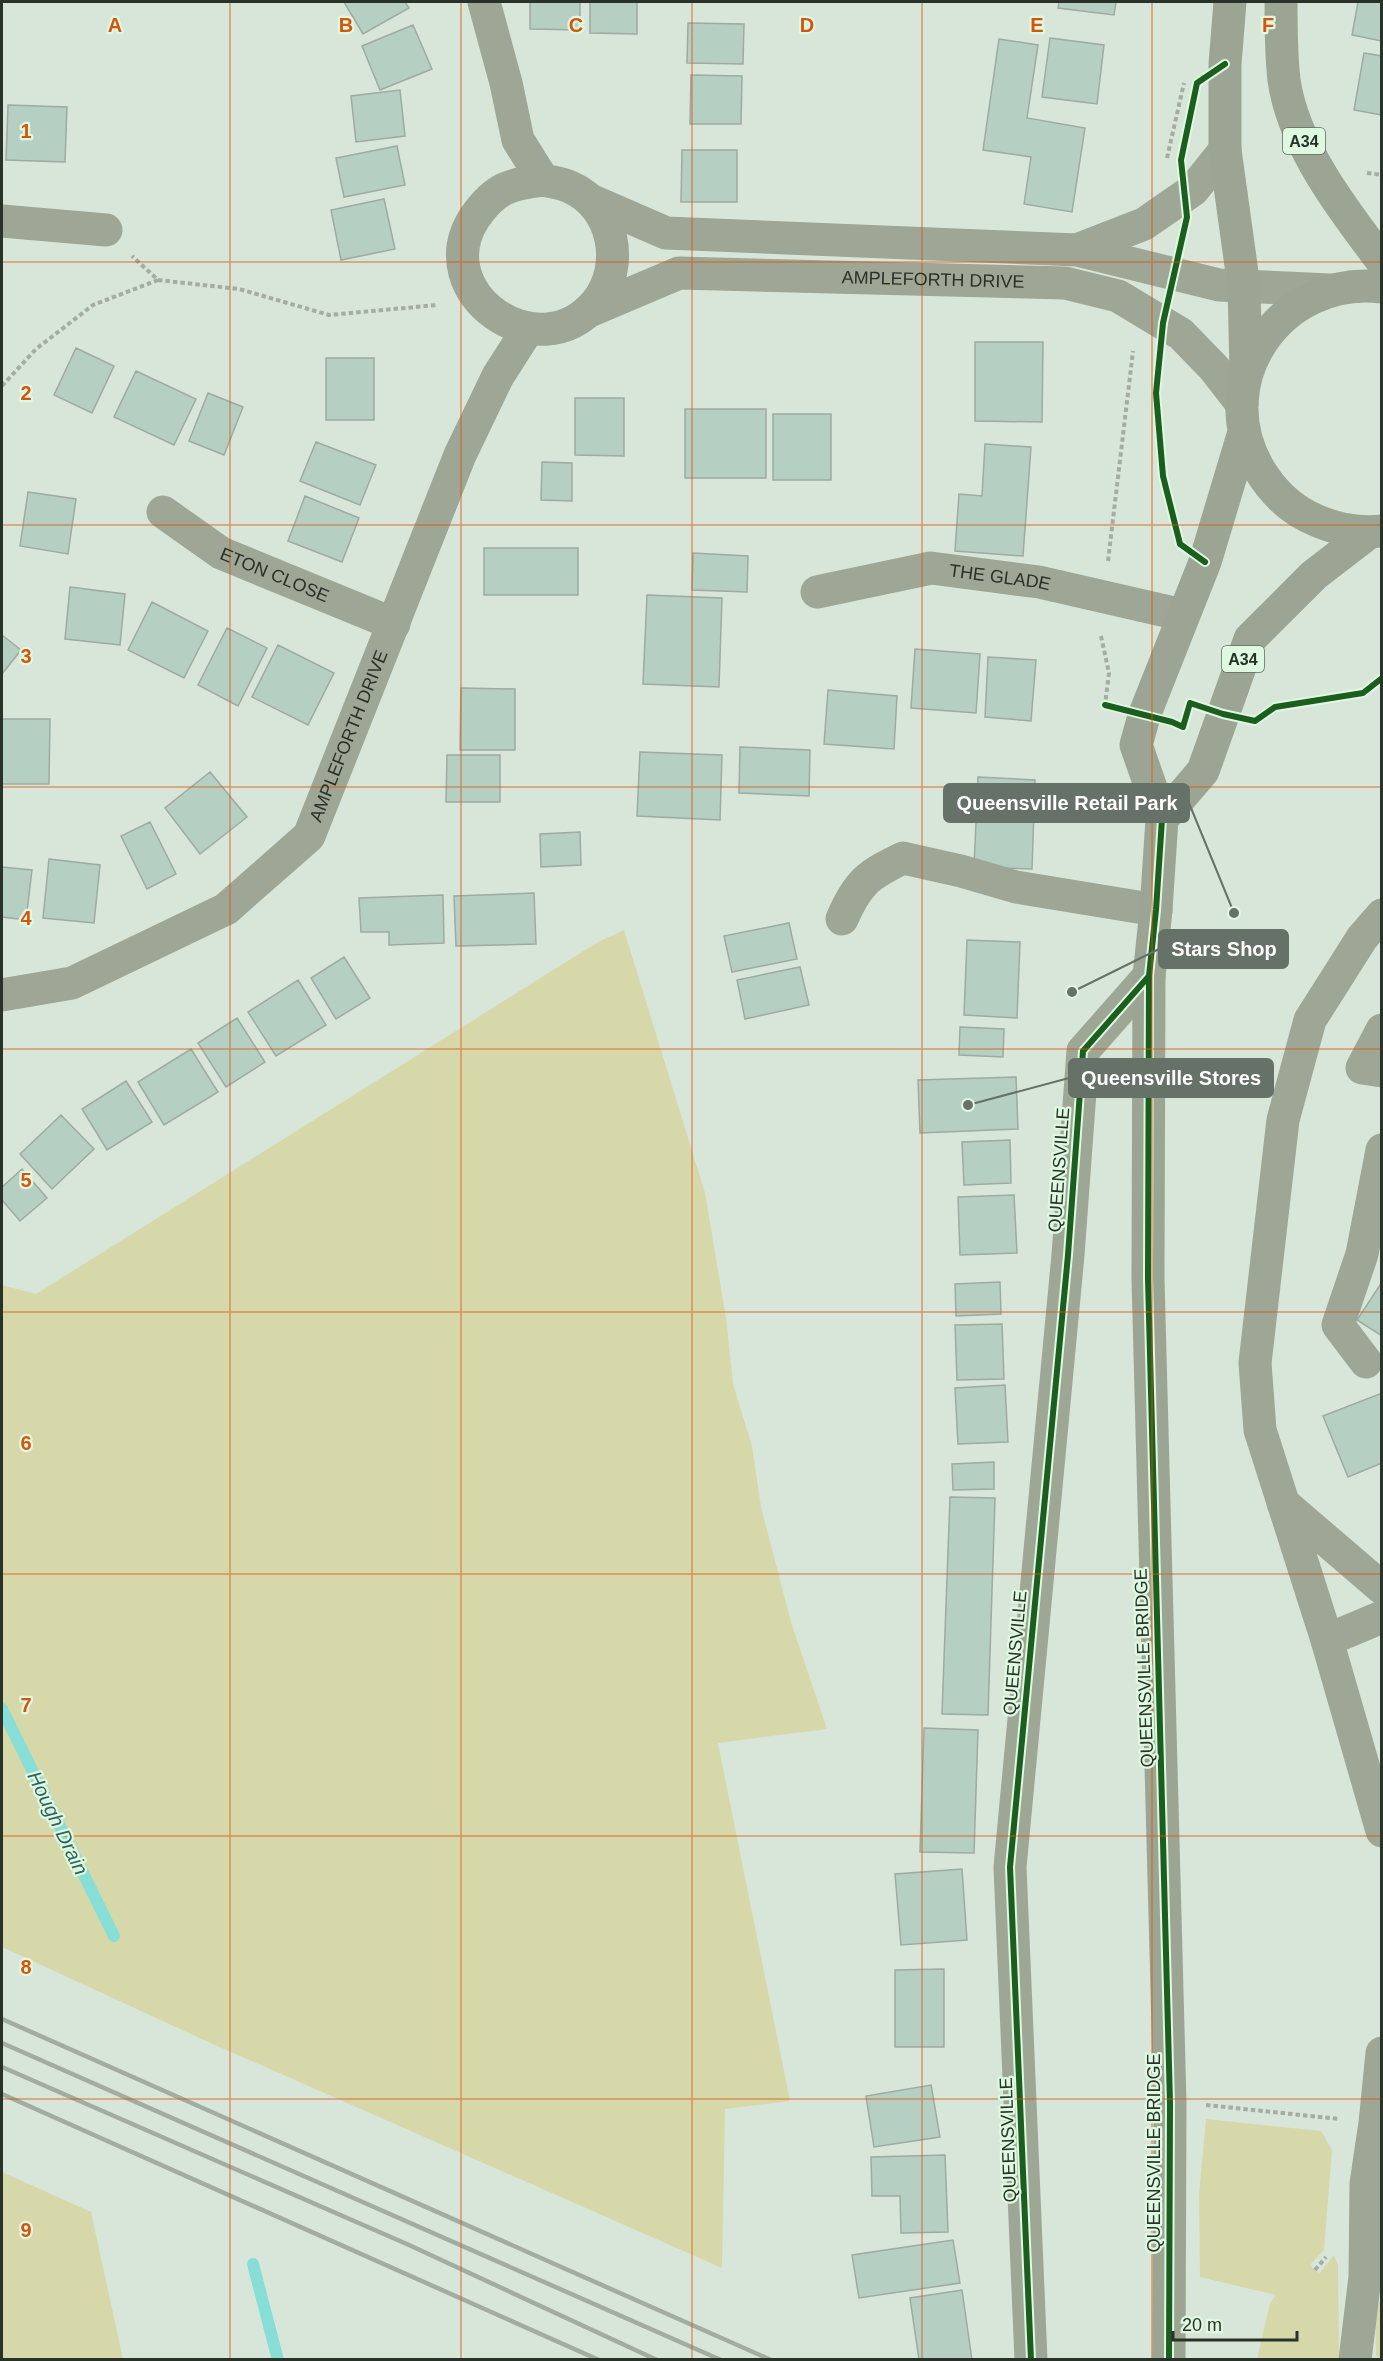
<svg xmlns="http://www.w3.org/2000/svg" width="1383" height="2361" font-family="Helvetica,sans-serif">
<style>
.green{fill:#d6d8aa}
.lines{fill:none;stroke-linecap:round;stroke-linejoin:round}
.stream{stroke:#87ded6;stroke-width:12}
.building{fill:#b6cfc3;stroke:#9eaaa2;stroke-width:1.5}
.path{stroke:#a4ad9f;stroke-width:4;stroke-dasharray:4.5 3;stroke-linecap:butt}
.minor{stroke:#9ea695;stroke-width:33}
.highway{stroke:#9ca593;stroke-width:33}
.rail{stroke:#a3aca0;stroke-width:4.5}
.cycleway-casing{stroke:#dff9e1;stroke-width:10}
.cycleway{stroke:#1b5e20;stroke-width:6}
.grid{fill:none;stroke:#d5550f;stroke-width:1.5;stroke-opacity:0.55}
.labels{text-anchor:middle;stroke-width:4.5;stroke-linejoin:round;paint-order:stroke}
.shield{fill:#dff9e1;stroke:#5f6e60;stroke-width:1.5}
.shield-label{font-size:16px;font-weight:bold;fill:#283229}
.street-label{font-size:18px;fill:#283229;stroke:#dff9e1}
.water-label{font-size:20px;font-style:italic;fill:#2f6260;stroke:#dff9e1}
.grid-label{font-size:20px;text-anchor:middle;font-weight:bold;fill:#d5550f;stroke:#dff9e1;stroke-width:4.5;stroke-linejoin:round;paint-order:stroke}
.leader{fill:none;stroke:#667167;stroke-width:2}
.callout-dot{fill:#667167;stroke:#dff9e1;stroke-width:2}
.callout{fill:#667167;stroke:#667167;stroke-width:2}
.callout-label{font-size:20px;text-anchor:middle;font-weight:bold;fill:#fff}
</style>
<rect width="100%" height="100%" fill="#d8e6d9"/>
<path class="green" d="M624,930l81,263 21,125 7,66 19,62 9,61 30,115 36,107 -109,14 72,358 -65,8 -3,159 -516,-227 -204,-94v-662l34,9 562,-352z
M1206,2119l115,12 11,19 -8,100 -14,15 9,9 15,-19 4,10 1,94h-82l13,-56 6,-8 -76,-18 -1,-82z
M2,2172l89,40 32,147h-121z
M1377,2303h4v54l-3,1 -2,-3 -1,-50z"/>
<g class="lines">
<path class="stream" d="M2,1709l112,227
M253,2264l25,96"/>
</g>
<path class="building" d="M344,2h61l4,6 -46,26z
M530,2h50v28l-50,-1z
M590,2h47v32l-47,-1z
M1059,2h57l-2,13 -56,-7z
M1358,2h24v39l-30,-6z
M688,23l56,1 -1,40 -56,-1z
M413,25l19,44 -52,21 -18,-44z
M1050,38l54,7 -7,59 -55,-7z
M999,39l39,6 -11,73 58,10 -13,84 -48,-8 7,-47 -48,-7z
M1364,53l18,3v59l-28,-5z
M691,75l51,1 -1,48h-51z
M400,90l5,46 -49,6 -5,-46z
M8,105l59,2 -2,55 -59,-2z
M397,146l8,39 -61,12 -8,-39z
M682,150h55v52h-56z
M384,199l11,50 -54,11 -10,-50z
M975,342h68l-1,80 -67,-1z
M76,348l38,18 -22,47 -38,-18z
M326,358h48v62h-48z
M136,371l60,28 -22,46 -60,-28z
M208,393l35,14 -19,48 -35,-14z
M575,398h49v58l-49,-1z
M685,409h81v69h-81z
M773,414h58v66h-58z
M316,442l60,23 -16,40 -60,-24z
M985,444l46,3 -8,109 -68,-5 4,-57 23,2z
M542,462l30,1v38l-31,-1z
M28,492l48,7 -8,55 -48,-8z
M305,496l54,22 -17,44 -54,-21z
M484,548h94v47h-94z
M693,553l55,3 -1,36 -55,-2z
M70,587l55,7 -5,51 -55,-6z
M647,595l75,3 -3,89 -76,-3z
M152,602l56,29 -24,47 -56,-28z
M227,628l40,20 -29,58 -40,-21z
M2,635l19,15 -19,24z
M278,645l56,28 -26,52 -56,-28z
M915,649l65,5 -4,59 -65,-5z
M988,657l48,3 -5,61 -46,-4z
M461,688l54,1v61h-55z
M828,690l69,6 -3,53 -70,-5z
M2,719h48l-1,65h-47z
M740,747l70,3 -1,46 -70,-3z
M640,752l82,3 -2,65 -83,-4z
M447,755h53v47h-54z
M210,772l37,45 -47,37 -35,-46z
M978,777l57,3 -3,89 -58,-2z
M150,822l26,52 -29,15 -26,-53z
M580,832l1,33 -40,2 -1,-33z
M49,859l51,6 -6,58 -51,-5z
M2,867l30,3 -6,50 -24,-3z
M534,893l2,51 -80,2 -2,-50z
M443,895l1,48 -55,2v-13h-28l-2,-34z
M789,923l8,36 -65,13 -8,-36z
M967,940l53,2 -3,76 -53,-3z
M344,957l26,41 -34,21 -25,-41z
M800,967l9,38 -64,14 -8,-39z
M298,980l28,45 -50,31 -28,-44z
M237,1018l28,44 -39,25 -28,-44z
M960,1027l44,2 -1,28 -44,-2z
M191,1049l27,43 -54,33 -26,-43z
M1016,1077l2,52 -98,4 -2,-53z
M126,1081l26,41 -45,28 -25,-41z
M61,1115l33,34 -42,40 -32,-35z
M1010,1140l1,43 -47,2 -2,-43z
M22,1169l25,29 -27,23 -18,-21v-13z
M1014,1195l3,58 -57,2 -2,-58z
M1000,1282l1,32 -45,2 -1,-32z
M1382,1282v54l-25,-16z
M1002,1324l2,55 -47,1 -2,-55z
M1005,1385l3,57 -50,2 -3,-56z
M1382,1393v70l-34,14 -25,-61z
M994,1462v27l-41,1 -1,-26z
M950,1497l45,1 -7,217 -46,-1z
M924,1728l54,2 -4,123 -54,-1z
M962,1869l5,71 -66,5 -6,-71z
M944,1969v78h-49v-77z
M931,2085l9,52 -66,10 -8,-51z
M945,2155l3,77 -47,1 -1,-37h-28l-1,-39z
M953,2240l7,43 -101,15 -7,-43z
M962,2290l10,70h-53l-9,-62z"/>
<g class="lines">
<path class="path" d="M1167,158l17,-75
M1367,173l15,2
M158,280l81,9 90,26 108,-10
M2,386l34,-37 57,-44 65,-25 -26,-24
M1108,561l25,-210
M1101,636l8,37 -4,32
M1206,2105l133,14
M1315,2270l11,-13"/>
<g class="minor">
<path d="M484,2l22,81 12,57 25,40c9,2 19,3 27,7 44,19 56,79 26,116 -58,69 -171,-11 -121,-86 20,-29 35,-33 68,-37"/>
<path d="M590,200l76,33 411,17 142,35 111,5"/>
<path d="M2,221l104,9"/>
<path d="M1077,250l67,-26 49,-34 32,-40"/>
<path id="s1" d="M587,312l92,-39 386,10 53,13 63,38 33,34 28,36"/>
<path id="s2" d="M163,512l58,41 173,71"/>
<path id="s3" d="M817,592l114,-24 108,14 144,33"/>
<path d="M1382,915l-20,23 -52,82 -27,100 -28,243 5,67 67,210 55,191"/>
<path d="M842,919c16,-37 26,-44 61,-61l58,13 55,16 140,23"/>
<path id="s4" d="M2,995l70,-12 154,-74 83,-73 151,-381 38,-79 30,-47"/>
<path d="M1382,1030l-20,38 20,3"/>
<path d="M1366,1362l-28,-37 24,-71 20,-104"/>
<path d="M1283,1503l99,85"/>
<path d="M1327,1640l55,-23"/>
<path d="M1031,2360l-21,-493 58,-612 15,-204 66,-75"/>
<path d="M1355,2360l10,-83 1,-93 9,-61 7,-70"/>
</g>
<path class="highway" d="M1230,2l-5,62v86l19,137 2,85
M1281,2c0,26 0,52 3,78 9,65 59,130 98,181
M1382,287c-101,-12 -175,93 -123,182 12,20 27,36 48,47 23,12 49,18 75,15
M1162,819l41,-48 47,-132 64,-64 56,-43
M1169,2360l1,-257 -22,-824 1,-303 7,-66 6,-91 -26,-74 8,-29 61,-154 39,-130"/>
<path class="rail" d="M2,2019l769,341
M2,2043l719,317
M2,2067l407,178 248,115
M2,2094l597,266"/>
<g class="cycleway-casing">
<path id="cycleway" d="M1205,562l-25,-18 -17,-68 -7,-83 7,-70 24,-106 -6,-57 16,-77 28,-19
M1105,705l67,17 11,5 7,-24 33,11 32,7 20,-14 88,-14 19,-15
M1162,819l-6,91 -7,66 -1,303 22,824 -1,257
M1031,2360l-21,-493 58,-612 15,-204 66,-75"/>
</g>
<use href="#cycleway" class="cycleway"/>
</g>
<path class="grid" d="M230,2v2358M461,2v2358M692,2v2358M922,2v2358M1152,2v2358M2,262h1380M2,525h1380M2,787h1380M2,1049h1380M2,1312h1380M2,1574h1380M2,1836h1380M2,2099h1380"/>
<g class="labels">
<g class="shield">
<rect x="1283" y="128" width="42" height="26" rx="4.5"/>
<rect x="1222" y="646" width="42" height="26" rx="4.5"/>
</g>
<g class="shield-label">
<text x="1304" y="147">A34</text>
<text x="1243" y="665">A34</text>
</g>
<g class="street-label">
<text dy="6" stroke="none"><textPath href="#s1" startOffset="354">AMPLEFORTH DRIVE</textPath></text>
<text dy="6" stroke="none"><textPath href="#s2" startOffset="129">ETON CLOSE</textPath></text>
<text dy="6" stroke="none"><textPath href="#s3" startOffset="186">THE GLADE</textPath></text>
<text dy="6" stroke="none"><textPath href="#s4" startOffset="460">AMPLEFORTH DRIVE</textPath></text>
<text transform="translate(1059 1170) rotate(-86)" y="6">QUEENSVILLE</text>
<text transform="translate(1015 1653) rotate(-85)" y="6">QUEENSVILLE</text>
<text transform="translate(1144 1668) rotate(-92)" y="6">QUEENSVILLE BRIDGE</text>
<text transform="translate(1008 2140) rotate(-92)" y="6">QUEENSVILLE</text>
<text transform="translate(1154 2153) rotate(-90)" y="6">QUEENSVILLE BRIDGE</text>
</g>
<g class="water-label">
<text transform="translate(58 1823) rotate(64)" y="7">Hough Drain</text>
</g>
</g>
<g class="grid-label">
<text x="115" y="32">A</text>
<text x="346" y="32">B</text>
<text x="576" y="32">C</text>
<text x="807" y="32">D</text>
<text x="1037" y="32">E</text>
<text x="1268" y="32">F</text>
<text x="26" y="138">1</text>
<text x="26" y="400">2</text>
<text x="26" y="663">3</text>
<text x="26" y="925">4</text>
<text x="26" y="1187">5</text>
<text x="26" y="1450">6</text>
<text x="26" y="1712">7</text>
<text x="26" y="1974">8</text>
<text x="26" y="2237">9</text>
</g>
<path class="leader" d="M1234 913L1189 803M1072 992L1159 949M968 1105L1069 1078"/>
<g class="callout-dot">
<circle cx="1234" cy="913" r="6"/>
<circle cx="1072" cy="992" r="6"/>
<circle cx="968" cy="1105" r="6"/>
</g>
<g class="callout">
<rect x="944" y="784" width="245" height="38" rx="6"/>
<rect x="1159" y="930" width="129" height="38" rx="6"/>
<rect x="1069" y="1059" width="204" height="38" rx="6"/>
</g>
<g class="callout-label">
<text x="1067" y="810">Queensville Retail Park</text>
<text x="1224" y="956">Stars Shop</text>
<text x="1171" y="1085">Queensville Stores</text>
</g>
<rect width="1383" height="2361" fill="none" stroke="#283229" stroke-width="6"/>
<path d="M1173 2331v9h124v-9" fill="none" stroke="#283229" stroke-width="3"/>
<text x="1182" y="2331" font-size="18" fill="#283229" stroke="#dff9e1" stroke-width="4.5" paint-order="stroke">20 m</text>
</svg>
